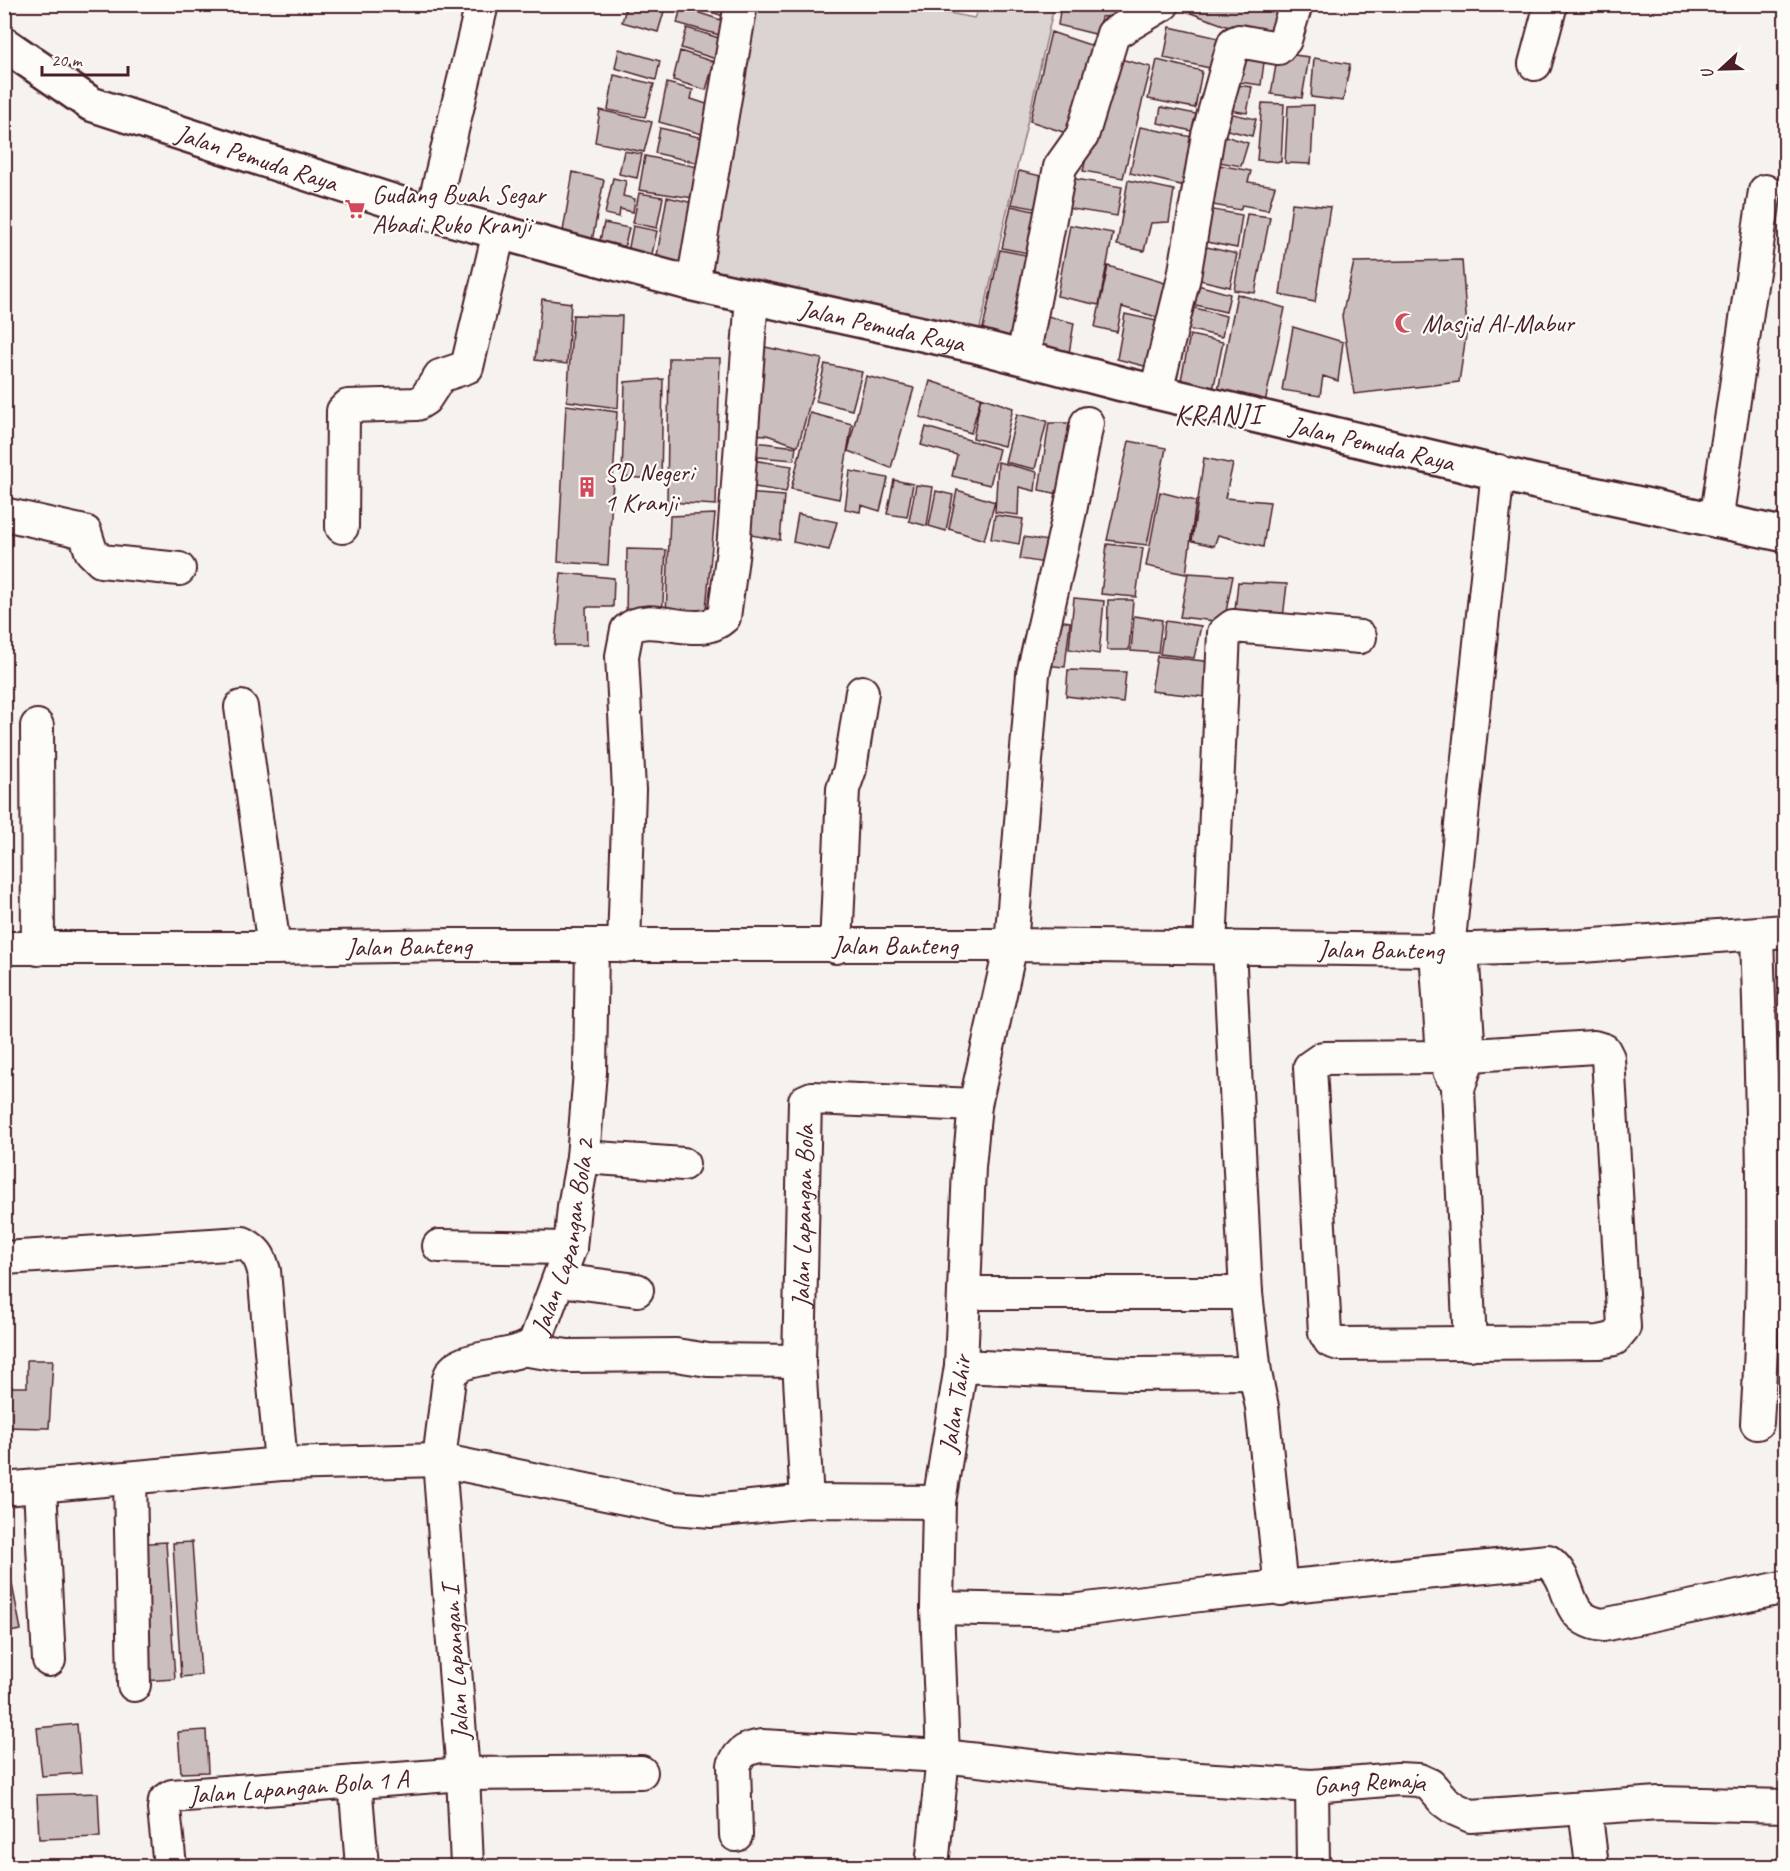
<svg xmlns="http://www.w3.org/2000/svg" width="1790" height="1871" font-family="Caveat,sans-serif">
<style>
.green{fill:#dcd4d2;stroke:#937a7e;stroke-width:1.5}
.building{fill:#cbbfbe;stroke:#4a1f2b;stroke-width:1.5}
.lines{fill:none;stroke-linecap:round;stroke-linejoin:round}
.minor-casing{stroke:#4a1f2b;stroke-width:36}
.major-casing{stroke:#4a1f2b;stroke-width:38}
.minor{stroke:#fdfcf7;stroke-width:32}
.major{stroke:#fdfcf7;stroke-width:33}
.labels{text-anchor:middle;stroke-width:4.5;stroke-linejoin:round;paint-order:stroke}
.street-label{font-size:26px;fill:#4a1f2b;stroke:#fdfcf7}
.poi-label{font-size:26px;fill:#4a1f2b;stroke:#fdfcf7;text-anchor:start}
.quarter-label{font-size:28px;letter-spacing:1.5px;fill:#4a1f2b;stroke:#fdfcf7}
</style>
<rect width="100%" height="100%" fill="#f6f3ef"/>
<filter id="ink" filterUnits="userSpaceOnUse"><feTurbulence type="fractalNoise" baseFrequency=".0167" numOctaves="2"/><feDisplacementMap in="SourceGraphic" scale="12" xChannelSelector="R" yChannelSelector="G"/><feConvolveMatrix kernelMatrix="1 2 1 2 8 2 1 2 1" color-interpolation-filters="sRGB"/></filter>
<g filter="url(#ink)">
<path class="green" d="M753,5h156l65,13 6,-13h57l16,6 -75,326 -275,-61z"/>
<path class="building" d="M627,4h53l-2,8 -13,-4 -7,24 -36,-10z
M685,4h48l-3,14z
M1061,4h79l-3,11 -36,2 -2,18 -41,-10z
M1191,4h90l-11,38 -82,-30z
M681,7l46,15 -4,14 -46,-13z
M1170,27l53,12 -4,31 -55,-12z
M687,28l35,11 -6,20 -35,-11z
M1051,32l45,15 -24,88 -42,-14z
M619,49l41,12 -4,19 -41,-12z
M680,51l34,11 -8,28 -33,-10z
M1278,53l31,4 -7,41 -31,-4z
M1109,56l42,11 -28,111 -40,-7z
M1235,58l29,4 -3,23 -30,-4z
M1314,58l36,6 -7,37 -32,-4z
M1157,60l45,11 -7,37 -47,-9z
M614,75l40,9 -9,33 -37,-7z
M667,83l26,7 -2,9 28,9 -6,29 -54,-15z
M1228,84l24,3 -5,26 -24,-4z
M1262,103l22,1 -3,58 -24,-2z
M1314,105l-3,59 -26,-1 3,-57z
M1161,107l40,8 -5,17 -38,-9z
M600,110l52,12 -8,30 -49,-10z
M1219,111l37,8 -4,17 -37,-9z
M1140,127l53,10 -8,49 -55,-13z
M660,128l52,12 -4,25 -53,-12z
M1225,136l23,7 -7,23 -22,-4z
M624,151l18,3 -5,24 -18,-4z
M645,156l62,13 -7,30 -61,-9z
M1208,163l43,8 -3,11 27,4 -7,24 -26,-5 -2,5 -38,-7z
M1019,171l31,7 -6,32 -33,-6z
M573,172l31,8 -14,71 -29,-8z
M1064,177l58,10 -5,29 -58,-9z
M613,178l13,3 -3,15 12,3 -2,13 -13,-3 -1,8 -14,-3z
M1128,180l46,10 -5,32 -18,1 -7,28 -27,-6z
M639,193l24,4 -6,31 -24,-5z
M667,197l31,7 -14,72 -29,-9z
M1292,203l38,4 -15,95 -35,-7z
M1011,206l32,7 -10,41 -31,-6z
M1202,208l40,7 -5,33 -41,-8z
M1247,214l23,3 -15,76 -21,-3z
M604,223l25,5 -7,30 -25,-5z
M1070,225l43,8 -14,72 -42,-9z
M633,226l24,5 -7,32 -23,-6z
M1194,244l43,10 -7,33 -43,-10z
M1000,250l31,6 -16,95 -35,-9z
M1462,260l5,69 -8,53 -105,12 -12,-78 12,-54z
M1108,266l57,17 -5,35 -38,-11 -5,25 -22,-5z
M1187,282l43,12 -4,18 -43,-10z
M1237,294l48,14 -22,104 -47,-11z
M542,299l29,4 -4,61 -32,-4z
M1184,305l42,11 -4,21 -43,-10z
M1036,313l38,10 -7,42 -41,-10z
M1125,314l36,8 -9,46 -35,-9z
M573,315l49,1 -4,92 -51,-7z
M1293,327l50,15 -5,39 -15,-5 -3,20 -38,-6z
M1190,335l33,7 -12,58 -33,-5z
M765,347l57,12 -24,87 -31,-11 -19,-1 11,-40z
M669,358h51l-4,147 -49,-3z
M825,364l37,8 -10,38 -36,-9z
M866,376l48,12 -23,80 -43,-17z
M663,379l-2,100 -39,-2 3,-95z
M930,381l51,16 -10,36 -51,-16z
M981,397l32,11 -9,38 -31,-8z
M566,405l51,7 -9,153 -50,-3z
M810,413l42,11 -13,75 -48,-10z
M1017,414l30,7 -12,48 -30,-7z
M1049,423h20l-10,71 -20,-4z
M926,427l73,22 -9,36 -38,-9 5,-21 -36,-10z
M747,441l49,6 -2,13 -48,-4z
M1129,441l37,7 -19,97 -40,-5z
M1204,458l29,6 -8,34 45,4 -7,45 -45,-12 -4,11 -22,-5z
M745,459l47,7 -6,26 -44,-7z
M998,462l39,10 -2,19 -16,-4 -1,28 -23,-3z
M850,471l38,7 -8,33 -19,-6 -1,7 -15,-3z
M894,480l19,4 -6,33 -20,-3z
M916,485l17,2 -6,39 -18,-5z
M957,490l38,12 -11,38 -35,-11z
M936,491l17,4 -7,36 -17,-5z
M1160,492l36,9 -10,73 -40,-8z
M744,493l40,3 -4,44 -41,-7z
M715,514l-10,105 -39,-4 4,-99z
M798,514l39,8 -8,28 -36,-8z
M995,515l28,4 -4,25 -28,-5z
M1024,537l24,4 -3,22 -25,-4z
M1107,544l36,4 -7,49 -35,-3z
M627,549l39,1 -4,68 -36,-1z
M561,573l53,5 -1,29h-27l1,38h-32z
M1188,573l45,3 -9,46 -44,-5z
M1238,582l49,2 -5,42 -48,-6z
M1074,598l30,3 -5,53 -30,-5z
M1108,600h25l-4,50h-22z
M1134,616l28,4 -4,33 -27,-2z
M1049,619l21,3 -5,45 -24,-2z
M1165,621l36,5 -7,32 -34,-4z
M1157,656l56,6 -8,35 -54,-6z
M1068,670l58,2 -3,31 -57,-7z
M27,1360h26l-4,68 -45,-1v-40h23z
M166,1542l9,137 -32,2 -9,-137z
M192,1542l9,133 -20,2 -8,-134z
M9,1569l12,61 -17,3v-63z
M77,1724l4,49 -39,3 -5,-48z
M206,1730l2,42 -27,1 -3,-41z
M98,1793l2,44 -61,2 -2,-44z"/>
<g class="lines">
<g class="minor-casing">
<g id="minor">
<path d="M1535,64l16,-60"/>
<path d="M432,214l50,-210"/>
<path d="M693,284l48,-280"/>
<path d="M1023,357l37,-190 22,-31 31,-102 50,-30"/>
<path d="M1156,392l28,-115 24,-142 24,-86 2,-6 5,-2 39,7 7,-8 11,-36"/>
<path d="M4,514l81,18 6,19 10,10 78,8"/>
<path d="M1716,521l49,-330"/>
<path d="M342,527l1,-116 5,-5 69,-2 8,-5 15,-23 27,-9 32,-135"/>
<path d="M241,707l33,241"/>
<path d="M37,726l1,223"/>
<path d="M624,946l5,-156 -7,-134 5,-26c24,-22 70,13 97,-13l9,-67 19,-253"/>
<path d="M836,947l7,-158 7,-20 12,-77"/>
<path d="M1210,947l14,-314 9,-7 127,11"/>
<path d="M1229,947l17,346 9,80 7,34 19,182"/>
<path id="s1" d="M4,948h270l178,-3h559l425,5 145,-4 205,-15"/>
<path d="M1448,949l50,-478"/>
<path d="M1462,949l7,107 -11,33 12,255"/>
<path d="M1436,950l7,107 8,18"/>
<path d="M1594,1047l10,3 4,8 16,269 -10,12 -15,3 -260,2 -9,-3 -5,-8 -15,-266 13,-9 120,-1z"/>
<path d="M583,1157l100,7"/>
<path d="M439,1246l131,2"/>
<path d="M4,1258l239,-15c13,7 17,13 21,28l17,193"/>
<path d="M559,1280l78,10"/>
<path d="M965,1293h281"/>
<path d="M527,1350l41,6 108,-1 32,5 91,1"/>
<path d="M961,1366l171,8 123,-1"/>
<path d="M1757,1423c11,-162 5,-325 0,-488"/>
<path d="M130,1478l4,207"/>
<path d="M40,1488l9,172"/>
<path d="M4,1489l277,-25 158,-4 235,48 38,3 95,-10 132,1"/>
<path id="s2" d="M807,1501l-8,-140 6,-260 7,-3 163,7"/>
<path d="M937,1608l134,3 137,-17 340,-33c28,21 12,58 55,64l183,-38"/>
<path d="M355,1782l7,84"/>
<path d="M1312,1786l1,80"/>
<path d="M1585,1808l7,58"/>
<path id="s3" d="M736,1835l-2,-70c6,-14 14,-17 28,-19l181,10 131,15 238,15 86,-7 21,1 11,5 14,16 11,8 16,7 188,-13 127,3"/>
<path id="s4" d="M170,1866l-6,-57 1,-8 7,-5 291,-22 178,-2"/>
<path id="s5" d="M467,1866l-4,-92 -24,-314 10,-81c6,-28 65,-16 86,-37l35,-94 4,-41 9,-50 7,-85 2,-126"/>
<path id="s6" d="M932,1866l11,-110 -6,-148 2,-106 22,-136 8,-199 6,-62 36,-160 22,-271 37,-163 17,-88"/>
</g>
</g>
<g class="major-casing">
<g id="major">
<path id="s7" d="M4,44l87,60 341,110 261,70 284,62 145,38 414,98 250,53"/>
</g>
</g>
<use href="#minor" class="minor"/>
<use href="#major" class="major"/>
</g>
</g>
<defs>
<g id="supermarket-bare" transform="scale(1.62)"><path d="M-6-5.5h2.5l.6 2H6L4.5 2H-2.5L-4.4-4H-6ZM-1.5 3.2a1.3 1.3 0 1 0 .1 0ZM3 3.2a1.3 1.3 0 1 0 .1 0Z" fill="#d1495b" stroke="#fdfcf7" stroke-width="2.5" paint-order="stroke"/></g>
<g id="mosque-bare" transform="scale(1.62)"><path d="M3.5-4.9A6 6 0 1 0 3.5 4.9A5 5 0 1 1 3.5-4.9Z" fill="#d1495b" stroke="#fdfcf7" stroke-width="2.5" paint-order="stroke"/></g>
<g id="building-bare" transform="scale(1.62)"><path d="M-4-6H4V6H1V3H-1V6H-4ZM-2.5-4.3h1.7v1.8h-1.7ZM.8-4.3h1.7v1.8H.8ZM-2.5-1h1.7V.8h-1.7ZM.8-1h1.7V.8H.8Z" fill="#d1495b" stroke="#fdfcf7" stroke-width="2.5" paint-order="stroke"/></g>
</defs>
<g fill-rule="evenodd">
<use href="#supermarket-bare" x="355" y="209"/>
<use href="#mosque-bare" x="1405" y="323"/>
<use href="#building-bare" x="587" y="487"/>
</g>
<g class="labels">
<g class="street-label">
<text dy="9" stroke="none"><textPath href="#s7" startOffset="280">Jalan Pemuda Raya</textPath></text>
<text dy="9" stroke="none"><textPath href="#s7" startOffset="928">Jalan Pemuda Raya</textPath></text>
<text dy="9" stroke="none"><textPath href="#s7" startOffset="1432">Jalan Pemuda Raya</textPath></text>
<text dy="9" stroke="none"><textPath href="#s1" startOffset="405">Jalan Banteng</textPath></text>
<text dy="9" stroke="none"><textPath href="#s1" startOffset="891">Jalan Banteng</textPath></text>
<text dy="9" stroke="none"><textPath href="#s1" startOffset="1377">Jalan Banteng</textPath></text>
<text dy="9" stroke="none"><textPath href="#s2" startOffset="285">Jalan Lapangan Bola</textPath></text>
<text dy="9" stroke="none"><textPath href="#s5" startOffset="696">Jalan Lapangan Bola 2</textPath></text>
<text dy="9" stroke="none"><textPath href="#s6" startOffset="464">Jalan Tahir</textPath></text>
<text transform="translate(455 1663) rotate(-94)" y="9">Jalan Lapangan I</text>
<text dy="9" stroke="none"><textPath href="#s4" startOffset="201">Jalan Lapangan Bola 1 A</textPath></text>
<text dy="9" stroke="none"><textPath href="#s3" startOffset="716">Gang Remaja</textPath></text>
</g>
<g class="poi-label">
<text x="372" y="203">Gudang Buah Segar<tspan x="372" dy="30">Abadi Ruko Kranji</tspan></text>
<text x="1422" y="332">Masjid Al-Mabur</text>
<text x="604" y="481">SD Negeri<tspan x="604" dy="30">1 Kranji</tspan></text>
</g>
<g class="quarter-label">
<text x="1218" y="424">KRANJI</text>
</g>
</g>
<rect width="1790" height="1871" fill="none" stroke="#fdfcf7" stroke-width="24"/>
<rect x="12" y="12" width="1766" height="1847" fill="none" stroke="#4a1f2b" stroke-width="2" filter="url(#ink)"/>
<g transform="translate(1721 69) rotate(248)" stroke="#fdfcf7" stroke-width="4.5" paint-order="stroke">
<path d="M0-4.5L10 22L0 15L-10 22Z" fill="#4a1f2b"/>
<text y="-9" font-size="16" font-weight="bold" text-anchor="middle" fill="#4a1f2b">U</text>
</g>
<path d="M42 66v9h86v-9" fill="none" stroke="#4a1f2b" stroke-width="3"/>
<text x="51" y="66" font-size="18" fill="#4a1f2b" stroke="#fdfcf7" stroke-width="4.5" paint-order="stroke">20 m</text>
</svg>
